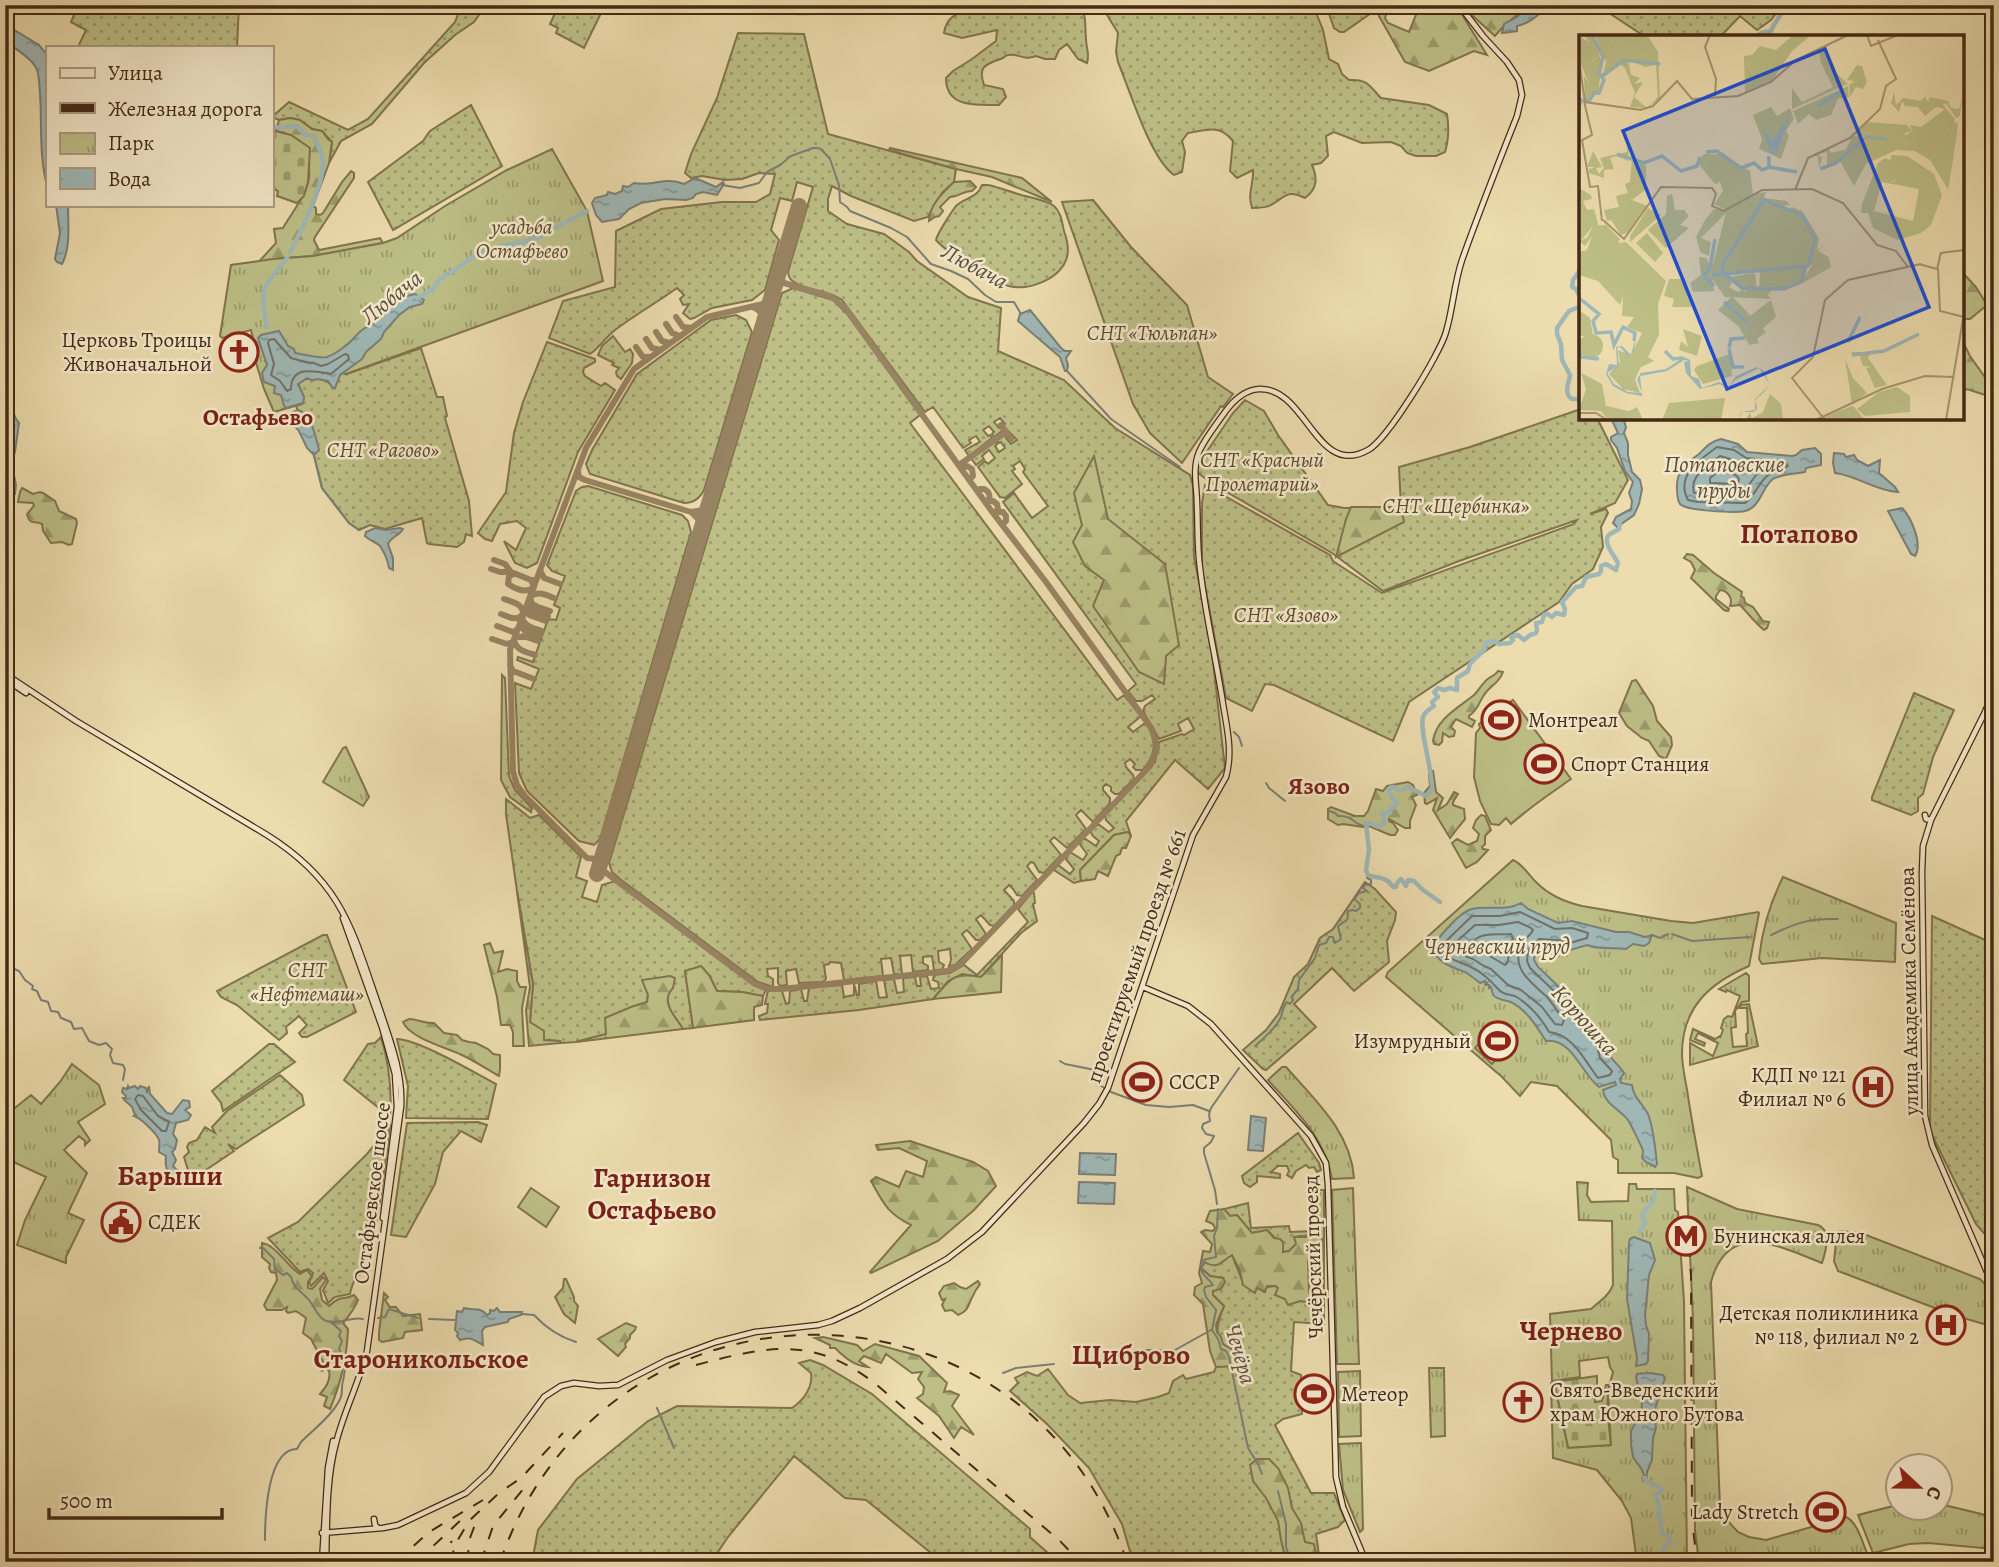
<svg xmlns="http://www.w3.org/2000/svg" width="1999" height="1567" font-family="Alegreya,serif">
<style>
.grass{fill:url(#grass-dots);stroke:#81744e;stroke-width:2}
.forest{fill:url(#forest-firs);stroke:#81744e;stroke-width:2}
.cemetery{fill:url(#cemetery-stones);stroke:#81744e;stroke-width:2}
.park{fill:url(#park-tufts);stroke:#81744e;stroke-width:2}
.pitch{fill:#bdbf87;stroke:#81744e;stroke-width:2}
.water{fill:url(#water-ripples);stroke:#7b7f76;stroke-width:2}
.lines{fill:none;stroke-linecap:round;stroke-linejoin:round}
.shore{stroke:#727166;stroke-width:2}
.stream{stroke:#7b7f76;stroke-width:2}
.river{stroke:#9fb8b7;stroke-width:4.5}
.taxiway{stroke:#988362;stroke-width:6}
.runway{stroke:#988362;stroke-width:16}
.secondary-casing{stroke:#452a15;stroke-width:7}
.secondary{stroke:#f3e8ca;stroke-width:4.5}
.rail{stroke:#452a15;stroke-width:2;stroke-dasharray:12 12;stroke-linecap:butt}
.labels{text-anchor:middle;stroke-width:5;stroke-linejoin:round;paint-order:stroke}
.park-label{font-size:21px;font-style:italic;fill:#5d482c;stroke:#f3e8ca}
.poi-label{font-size:21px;fill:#452a15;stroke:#f3e8ca;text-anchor:start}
.street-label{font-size:21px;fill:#452a15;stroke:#f3e8ca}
.water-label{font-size:23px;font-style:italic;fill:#5c4e3e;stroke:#f3e8ca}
.quarter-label{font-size:24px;font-weight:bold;fill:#7a1f14;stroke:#f3e8ca}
.district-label{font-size:28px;font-weight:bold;fill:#7a1f14;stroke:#f3e8ca}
.inset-river{fill:none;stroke:#9fb8b7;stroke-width:3.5}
.inset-road{fill:none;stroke:#a99571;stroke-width:2}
.view{fill:#1d4ed8;fill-opacity:0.15;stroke:#1d4ed8;stroke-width:3.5}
.inset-edge{fill:none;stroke:#452a15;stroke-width:3.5}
</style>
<defs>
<pattern id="grass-dots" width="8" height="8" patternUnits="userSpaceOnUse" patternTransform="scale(1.75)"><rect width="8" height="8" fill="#bdbf87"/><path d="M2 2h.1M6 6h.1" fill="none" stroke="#9b9b6d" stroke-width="1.8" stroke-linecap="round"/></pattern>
<pattern id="forest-firs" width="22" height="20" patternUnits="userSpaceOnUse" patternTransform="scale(1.75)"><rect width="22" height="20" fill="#bdbf87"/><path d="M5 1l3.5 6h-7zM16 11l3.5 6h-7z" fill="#9b9b6d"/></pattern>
<pattern id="cemetery-stones" width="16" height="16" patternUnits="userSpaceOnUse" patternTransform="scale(1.75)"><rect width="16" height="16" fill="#bdbf87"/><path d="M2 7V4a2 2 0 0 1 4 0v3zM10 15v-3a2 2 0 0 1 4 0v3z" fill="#9b9b6d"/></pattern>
<pattern id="park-tufts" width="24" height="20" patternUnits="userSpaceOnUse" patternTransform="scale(1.75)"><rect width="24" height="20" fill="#bdbf87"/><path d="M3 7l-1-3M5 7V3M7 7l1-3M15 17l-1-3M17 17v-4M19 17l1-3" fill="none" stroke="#9b9b6d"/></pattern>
<pattern id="water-ripples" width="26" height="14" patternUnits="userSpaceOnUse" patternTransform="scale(1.75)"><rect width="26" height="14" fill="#9fb8b7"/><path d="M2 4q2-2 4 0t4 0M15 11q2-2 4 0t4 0" fill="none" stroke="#839694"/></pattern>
</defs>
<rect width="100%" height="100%" fill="#ecdcae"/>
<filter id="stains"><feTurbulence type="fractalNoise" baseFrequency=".00286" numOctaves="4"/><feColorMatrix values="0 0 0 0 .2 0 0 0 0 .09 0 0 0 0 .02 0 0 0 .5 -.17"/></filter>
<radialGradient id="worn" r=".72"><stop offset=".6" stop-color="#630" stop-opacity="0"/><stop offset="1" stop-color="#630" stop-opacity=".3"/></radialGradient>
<path class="grass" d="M78,5h161l-2,42h-159l8,-17 -15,-8z
M457,5h29l-12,17 -19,13 -31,28 -52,61 -31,17 -12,22 3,-21 -10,-11 -10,-2 -12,-9 -10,-2 -11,2 -7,-3 17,-15 59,28 20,-11 87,-97 5,-13z
M559,5h46l-21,43 -28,-15 2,-5 -8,-4z
M719,5h135l-7,7c-42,4 -86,3 -128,-7z
M977,5h93l14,9c2,9 1,16 2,25 0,9 4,14 1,24l-9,-4 -11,-15 -8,6 -4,9h-10l-9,-3c-13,5 -18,-3 -28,-1 -2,0 -4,2 -5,3 -16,6 -26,7 -19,27l19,4 3,8 -7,8c-23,0 -53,3 -53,-27l7,-7 19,-12 24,-18 1,-11 -35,8 -18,-5c3,-20 18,-20 33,-28z
M1101,5h212l10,25 6,29 9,5 4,10 7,6c20,-1 20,6 32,18l48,7 18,9c2,13 2,25 -2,38l-9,4h-20l-9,-3 -6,-7 -10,-4 -29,1 -28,-11 -8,4 2,20 -7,7 -9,2c6,14 5,24 -7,33 -19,-9 -19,-1 -34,7 -5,3 -13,3 -19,3 -5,-16 2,-23 1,-38l-16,8 -7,-7 3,-30c-14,-17 -25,-11 -45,-8l-6,8 3,11 -3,20 -8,3c-24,-17 -44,-84 -56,-113l-2,-10 2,-19z
M1326,5h50l1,4 -33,23h-4l-6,-4z
M1597,5h185l-11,15 -14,10 -17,-14 -20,21h-68l-8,-1z
M738,33l66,1 24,100 128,35 -2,13 -12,11 -14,24 -14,4 -63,-25 -19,-10 -4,13v12l19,13 37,10 25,18 8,9 51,36 33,11 -3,43 66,29 51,48 75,47 3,11 1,71 17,87 14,124 -17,21 -33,-29 -49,61 5,15 -4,-4 -13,3 -34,35 1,11 -7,2 -20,-13 4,-5 12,9 4,-5 -9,-11 5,-6 13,8 4,-6 -8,-11 5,-5 12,8 3,-5 -6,-5 -3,-5 8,-7 11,8 5,-4 -8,-8 -1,-5 50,-53 4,-20 23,-8 2,1 10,-6 -6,-11 -10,6 3,7 -22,8 -16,-28 2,-5 10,-7 -3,-4 -10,6h-6l-8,-10 8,-7 -133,-182 11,-9 18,25 16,-12 -25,-34 2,-3 -5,-8 -7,5 2,3 -3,2 10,13 -17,14 -5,-1 -22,-30 7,-6 3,3 7,-6 -6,-8 -7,6 2,3 -8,6 -5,-7 24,-17 2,3 -2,2 4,6 6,-4 -4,-6 -2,1 -3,-3 8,-6 4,2 -2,2 5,6 6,-4 -14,-14 2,-2 -5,-6 -6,4 5,6 2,-1 2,3 -9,7 -2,-3 2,-2 -5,-6 -6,4 5,6 2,-1 2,3 -23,18 -4,-6 15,-8 -4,-6 -7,4 2,3 -8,5 -30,-41 -8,5 -83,-112c-15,-11 -35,-9 -48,-18 -5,-3 -5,-5 -6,-10l25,-85 -16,-5 -5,19 -12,-3 -9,32 8,10 -14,50 -13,10 -40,8 -18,10 -4,1 -7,-6 6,-9 -6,1 -3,-6 4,-4 -7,-7c-21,15 -42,27 -62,42 -9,7 -17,19 -25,24l-41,-16 14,-37 52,-14 1,-56 45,-22 61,-7h34l14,-8 5,-20 -16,-1 -17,6 -17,1 -23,-4 -11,2 -6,-5 6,-19 26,-56z
M471,105l31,61 -109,64 -25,-48 55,-41 7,-10z
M982,185h6c10,2 20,6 30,9 12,4 26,5 36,12 7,6 8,16 10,25 3,8 5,18 3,26 -6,22 -38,34 -58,29 -16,-4 -63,-34 -73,-46 1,-6 16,-29 20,-34 9,-9 21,-7 26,-21z
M1093,200l38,47 56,58 21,72 25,17 -10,13 -2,-1 -39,57 -32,-30 -17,-29 -71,-202z
M793,288l40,12 14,14 73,101 -10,8 207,277 7,-5 17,21 -13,11 5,5 12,-9c14,15 10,33 -2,47h-7l-3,-3 2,-3 -5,-5 -5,4 1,4 7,8 1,4 -15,15h-4l-4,-3v-4l-5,-3 -3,3v3l7,8v5l-17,19 -12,-12 -5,5 10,14 -19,19 -13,-11 -4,4 11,14 -17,18 -5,-1 -5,-9 -3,-1 -4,4 10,14 -15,16 -5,-1 -4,-6 -4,-4 -5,5 10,11v4l-20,21 -4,-1 -9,-10 -5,4 10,15 -6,6h-4l-9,-10 -5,4 10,15 -17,16 -6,1 2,-6 -1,-11 -12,2 1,11 5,3 -2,5h-8l-2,-14 -9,1v6l5,3v4l-15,2 -2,-17 -11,1 2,18h-8l-3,-16 -10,1 2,17 -39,4 -3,-17 -11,-1 -1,2 -5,1 2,14 -3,3 -24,1 -3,-14 -10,2 1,14 -7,1 -2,-3v-15l-11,1 1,7 5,3v8l-15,-5 -138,-103 -8,-7 -3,-9 173,-570z
M736,315l10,5 6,12 -48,158c-4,8 -10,13 -20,13l-94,-29 -4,-10 6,-14 45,-76 74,-54z
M613,336l12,16 5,-3 3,5 -1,9 -11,16 -4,-3 -1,-4 3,-4 -7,-3 2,-2 -16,-8 4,-9z
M547,342l48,17v3l-11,6 -1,4 2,4 16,10 4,-3 10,7 -37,62 -41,111 -10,5 -12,-5 -11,-22 12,9 10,-22 -9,-7 -17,3 -8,17 -7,-2 -7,-6 28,-41 8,-59 9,-31z
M421,348l16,49h6l4,19 -2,2 24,83 3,35 -6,-2 -2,8 -7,5 -28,-3 -2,-1 -5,-25 -37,11 -15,-4 -11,5 -10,-7 -27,-35 -8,-33 -18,-49 7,-3c1,-8 -6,-14 -4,-22 13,-4 26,-5 35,7l6,-13 3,-2 4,1z
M1245,400l19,11 14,24 50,70 16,3 57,-1 -2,-40 71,-20 111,-38v9h16l31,62 -13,23 -25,11 16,-5 2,4 -7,14 2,20 -10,22 -21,15 -13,18 -150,100 -16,39 -119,-56 -9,-1 -13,27 -26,-13 -24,-128v-67l3,-18 125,70 3,6 49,32 192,-69 3,-4 -118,41 -76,30 -51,-38 -119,-69 -15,-11 -1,-7 36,-53z
M588,486l94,29 6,6 3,11 -91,307 -6,6 -15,-4 -52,-50 -8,-18 -4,-90 16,6 8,-20 -22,-9 1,-3 15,5 15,-43 8,1 4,-12 -6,-3 11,-29 -13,-5 -5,-6 29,-74 6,-4z
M502,675l3,3 4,98 6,14 17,18 -1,4 -21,-15 -9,-17z
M1914,693l40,17 -21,47 -10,37 -5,4v13l-7,4 -39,-15v-3z
M506,799l24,19 9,-3 42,42 -5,20 11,4 -5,16 15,5 5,-17 13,-4 133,99 18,10 -3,6 -21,-4 -25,-1 -8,-16 -24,-4 8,57 -10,1c-8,-14 -19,-20 -14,-38l-21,4 -1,7 -16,5 -25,27 -30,8 -15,1 -1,-2 -16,-1 -14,-18 3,-38 -16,-93 -11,-77z
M1365,882l10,7 21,23 -1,8 -8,21 2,21 -35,29 -22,-23 -38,36 22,23 -50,43 -3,-1 -20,-19 23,-20 13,-17 15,-36 14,-13 12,-26 13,-9z
M1032,892l2,1 1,10 -2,1 4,17 -16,12 -40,44 -19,-3 -14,7 -15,18 -74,11 -99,10 -1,-4 8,-3 1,-9h-3l3,-14 14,1 4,13 3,-1 1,-12 11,-2 3,12h3l2,-13 33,-3 2,12 10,-2v-11l3,11h2v-11l17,-3 3,17 8,-1 -3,-17 10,-1 3,14 7,-1 -1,-14 12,-1 2,9h4l-1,-9 7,-1 4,13 8,-1 -1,-6 -5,-2 1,-5 16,-2 14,-8 13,10 51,-53 -10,-13z
M1932,916l62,28v301l-18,-21 -46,-93z
M323,935h4l29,77 -49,25h-5l-3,-4 8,-8 -8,-9 -13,11 1,6 -8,7 -42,-35 -16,-8 -4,-6z
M381,1037c8,26 11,52 9,80l-46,-37 24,-36 7,-1z
M397,1039c23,1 76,33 99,45l-8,35 -82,-1 2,-32z
M269,1044h5l21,18 -72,49 -2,-8 -9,-12z
M280,1075l22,20 2,10 -68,44 -8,-5 6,7 -43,29 -7,-23 5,-5 -2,-5 2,-4 8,-3 8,-13 10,6 -3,-6 15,-16z
M478,1122l9,3 -6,17 -20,-11 -18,21 -8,32 -29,53 -15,-2 16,-112z
M390,1126l-8,63 -14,81c-11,3 -16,13 -18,24l-15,3 -7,6 -5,-13 5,-9 -4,-8 -13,13 -2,-4 4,-9 -5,-4 -8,3 -32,-34 30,-16 69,-68z
M1298,1133l21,30 2,7 -4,2 -3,-5 -5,1 -3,-3 -10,6 -4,7 -5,-3 2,-4 -2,-5h-9l-7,6 9,2v4l-23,-2v6l-7,5 -6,-4 -2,-7z
M1312,1190h12v134l-30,-2 -3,49 10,4 1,39 -19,5 -8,6 36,68h23l11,27 -7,7 -22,7 3,21 -15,3v4h-171l-11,-38 -33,-56 -41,-43 -38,-34 8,-8 -3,-5 12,-6 10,4 11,-7 20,26 12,8 30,-3 26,2 22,-5 11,-4 4,-12 10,-6 3,4 28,-7 2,-5 19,-2c-16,-26 -24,-28 -11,-59l-11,-11v-4l10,-13 -13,-2 -9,-8 4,-6 27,-7 10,25 14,8 20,-2 24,15 9,1 -1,-41 15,-21 -3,-3 -19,-1 -6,1 2,6 -8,8 -6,1v-6l-16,-16 -15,3 -15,-18 -7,1 -6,-7 24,-6 3,25 38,-2 1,6 23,-1z
M564,1279h2l8,18v4l4,5 -3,17 -11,-9 -9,-17 8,-9z
M810,1360l13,5 49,29 158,135v8l28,25h-116l-76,-62 -21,-2 -51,-42 -66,81 -17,25h-179l6,-32 39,-51 71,-58 29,-15 115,2c12,-8 21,-21 19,-35l-12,-10z"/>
<path class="forest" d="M1382,5h7l-4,13 3,5 21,9 9,-22 -6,-5h44l31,50 -13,-4 -45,20 -24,-9 -26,-46 -2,-7z
M1466,5h63c-12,11 -24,18 -34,31l-22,-20z
M290,118l10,2 12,9 10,2 6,8 4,3 -3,21 -16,43 3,2v6l4,1 3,-2 19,-31 9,-11 3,2v5l-39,59 -1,3 5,10 61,-12 3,5 -70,13 -40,3 -29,19 32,-35 -2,-14 9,-1c9,-16 32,-43 25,-62 -3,-10 -17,-24 -23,-33l-9,-2 3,-11z
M890,148l132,30 30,24 -60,-25 -36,-8 -67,-19z
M970,181l6,6 -4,4c-9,0 -14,6 -22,6l-10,10 3,4 -4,5 -4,1 -6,4c0,-15 14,-29 25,-39z
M1962,272l14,15 11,18 -17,14h-7l-1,12z
M1962,340l8,16 19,27 -4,12 -18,-6 -5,2z
M1094,456l14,63 57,45 14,81 -13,11 -2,28 -25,-12 -46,-66 11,-26 -19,-14 -12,-24 9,-17 -8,-32z
M22,488l11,6 7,-2 3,1 12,8 4,10 17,8 1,4 -5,21 -3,1 -7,-3 -11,1 -8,-12 -1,-7c-8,-4 -12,2 -15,-10l7,-8 -1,-3 -15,-1 2,-10z
M1351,507h50l3,15 -68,35 10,-38z
M1687,554l6,1 21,18 28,19 -1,4 3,2 1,5 8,4 10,14 6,1 -2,6 -3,2c-9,-7 -16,-17 -24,-25l-10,1c3,-8 -2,-15 -10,-16l-4,6v3l13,10 -1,2 -4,-1 -33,-32 4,-8 -4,-8 -7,-4z
M1498,671l5,1c-3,9 -9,12 -16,19 -9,10 -6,16 -18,25v2l6,3 -3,6 -16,-8 -5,8 4,4 -1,5 -5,1 -6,-4 -1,9 -3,3 -5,-1 -1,-3c3,-22 25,-33 41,-46 5,-5 9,-13 15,-17 4,-2 7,-4 9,-7z
M1636,680l17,26 4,15 14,16 1,8 -6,14 -7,-3 -10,-15 -7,-3 -15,-12 -8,-13 13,-32z
M1433,771l3,21 7,6 -5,12 9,-6 7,-12 4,2 -5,8v3l11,4 1,10c-5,6 -10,13 -15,19l-17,-28 4,-12 -10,6 -2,-1 -1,-10 6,-7 -1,-12z
M1408,782l5,3 4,10 -5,2 4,8 -6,16v7h-5l-16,-9v2l4,2 5,7 -3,5h-5l-21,-9 -6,1 -20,-3 -5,1 -10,-6v-10l3,-2 24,9h9l4,-5 8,-22 7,2 4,-5z
M1481,815l4,1 6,14 -6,6v8l-3,3 1,2 5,1 -11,12 -11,6 -14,-25 5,-4 11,6 9,-4 2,-7 -6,-6 3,-8z
M1128,832l3,4 -5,12h-4l-2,6 -4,2 -8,20 -10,-5 -3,8 -14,2 -1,-11 34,-35z
M517,891l16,93 -3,38 14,9v9l16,1 1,2 -32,3 -3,-36 4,-23z
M490,943l4,10 9,-2 -5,21 9,-3 10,2v10l3,6h6l-4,21 2,38h-11v-14l-3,-7h-9l-4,-28 -13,-52z
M1002,955l-1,37 -68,7c18,-20 19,-27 48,-22z
M701,966l8,9 8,16 25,1 21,4 -1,9 -8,2v13l-61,8 -8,-57z
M670,976l5,2 -2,10c-14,14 3,29 10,41l-107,13 30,-8 -1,-16 26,-11 16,-5 1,-7 -6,-15z
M409,1019c9,0 15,5 25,4l10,10 13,2 5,5 7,2 7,1 12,6 5,5 7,1v14l-1,7c-12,-7 -23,-14 -35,-20 -16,-8 -55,-18 -61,-34z
M910,1141l63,21 15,9 8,15 -22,24 -36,31 -67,32 -1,-1 41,-47c-24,-12 -27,-21 -40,-44l5,-4 23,10 7,-16 17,6 4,-16 -28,-13 -21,2 -2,-5z
M1224,1209l6,7 7,-1 15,18 15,-3 7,8 6,1 3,3v10l6,-1 7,-7 -2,-7h26l3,3v20l-15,1 1,31 4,3v4l-4,3 -9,-1 -12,4 -3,-6 -10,-4 3,-7 -2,-2h-9l-2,6 -8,-4 -2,5 -12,-8 -3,-14 -8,-16c-12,7 -14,15 -27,7l-4,6 9,8 13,2 2,4 -4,7 -8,2v4l11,11 -8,19 1,7 4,5 2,7 10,6 3,16 -20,1 -6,-16 -7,-47 -9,-9 1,-8 7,-4 -3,-10 4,-22 7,1 2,-8 -11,-12 4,-2 8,1 2,-3 -2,-4 -7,-3 4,-10z
M262,1243c14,2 25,23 38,31l7,-4 5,6 -4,6v6l4,1 11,-12 3,3 -6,9 2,11 7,6c13,-12 14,-5 25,-11l4,5c-3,8 -9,16 -15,23l5,6c-1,28 -7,54 -18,80l-6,-3 3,-9 -7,-3c6,-7 11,-14 9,-23l-3,-3 -4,3 -3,-6 4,-3 -12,-23 -8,-6 3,-15 -10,-7 -8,2 -2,-2 1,-4 -5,3h-15l-3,-5 13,-25 -1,-7 -5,-1 -2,-4 1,-4 -8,-7z
M978,1281l2,3c-2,4 -5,6 -6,10 -6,9 -4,17 -16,21l-6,-5 -7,1 -3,-6 3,-6 -3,1 -3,-7 5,-7 10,-3 6,4 6,2z
M384,1293l4,4 -3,3 5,7h6l7,9 17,-2 2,16 -17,2 -2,6 -21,4 -3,-2v-8z
M626,1323l10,4 -1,3 -5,5v3l-5,6 1,3 -8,9 -20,-17z
M823,1337l34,8 6,6 12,-7 44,12 28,27 -3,9 6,-1 9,4 -7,11 22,29 -13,-8 -7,11 -15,-22 -22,-18 6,-4 1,-7 -6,-8 4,-7 -10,1 -26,-19 -5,9 -17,-7 -5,5 9,6c-13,-1 -23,-9 -33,-19h-5v-3l-15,-7z
M1257,1459h12l9,9 10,20 4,20 9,15 4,19 9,2 2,9 -13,3v6h-24l6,-6 -4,-16 -3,-19 -12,-23 -13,-17 -3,-16z"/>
<path class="cemetery" d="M271,130l20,5 19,13 -2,34 -4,14 -7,7 -20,-7 1,-5 -7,-3z
M1597,1376v12l-3,2 1,12 7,-1 4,-16h3l-2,22 4,39 -43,2 -14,-66z"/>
<path class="park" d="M552,149l35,62 16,70 -257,93 -3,-1 -3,2 -5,13 -3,-1 -4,-6 -10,-2 -6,1 -5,-2 -9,6 6,13 -2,7 -28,8 -10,-23 -14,-46 3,-4 -2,-9 -29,8 -2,-2 11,-71 42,-6 40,-3 70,-13 14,-5 48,-32 62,-36z
M346,747l23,50 -6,9 -40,-24 20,-34z
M1513,860c10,4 16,16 24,23 13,13 28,19 45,23l89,15 22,2 65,-11 1,1 -10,53c-39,17 -67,41 -67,88 0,13 4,28 6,42 4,27 9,53 14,80l-4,2 -24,-5h-56v-13l-5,-3 -2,-17 -54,-54 -26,-4 -11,14 -18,-19 -116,-100 2,-5z
M1783,877l113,46 -1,39 -73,-4 -60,6 -3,-5c3,-29 11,-56 24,-82z
M1746,973l3,3v25l-7,1 -7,9 1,16 -5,1 2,19 14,-1 -1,-12 2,-1 -1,-25h-8l2,-3 8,-1 9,42 -68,19v-22l23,13 5,-13 -20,-10 -3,6 10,4 -1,3 -14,-6 3,-11 22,10 5,-3v2l3,-8 -2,-2 3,-9 4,-3 4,1 8,-21 -13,-6 -1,2 -7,-3z
M72,1064l27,21 6,19 -27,18 12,18 -5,5v-4l-6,-5 -15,14 23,23 -19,40 16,7 -18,37v6l-49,-18 8,-25 21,-43 -41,-19v-42l26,-21 10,9 19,-22z
M1282,1067h4c29,33 65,65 68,111l-22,1c-7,-42 -37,-69 -64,-99z
M1577,1182l11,1 -1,12 4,7 37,-1 1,-17h7l1,5h37l1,21 3,2 6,90 3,260h-50l-6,-44 -9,-17 -25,-31 -44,-12 -2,-75 3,-1 14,66 43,-3 -3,-54 5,-19 -3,-5 -2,-10 -29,4 1,16 -28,4 -2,-67 41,-5 14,-12 5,-6 3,-6 -1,-64 -33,-1z
M1687,1187l50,22 81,16c14,5 8,26 4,38 -43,-17 -94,-44 -111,19l9,225 6,12 12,13 11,5 17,3 80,-23c11,5 16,24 21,36l-1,4 -13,5h-154l-4,-31 -2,-211z
M1353,1188l6,176h-22l-5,-174z
M1840,1231l21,2 119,46c12,10 14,33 14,48l-41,-12 -115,-44 -4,-10 3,-29z
M1429,1368h15l1,68 -14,1z
M1360,1371l1,65 -22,1 -1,-65z
M1361,1443l2,86 -3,3 -17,-42 -4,-46z
M1940,1504l54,13v32l-66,-6 -19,1 -36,9 -15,-38 39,-10 1,3h42z"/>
<path class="pitch" d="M1513,700l58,79c-21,15 -41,28 -60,45l-5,-6 -7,7 -8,-1 -11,-23 -6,-24 2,-44 4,-5 -1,-4z
M1498,1027h5l12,11 -23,26 -17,-16 19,-20z
M531,1188l28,19 -13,20 -28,-20z"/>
<path class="water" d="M5,5h9l-5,12 2,11 28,17 8,10v131c-8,-30 -5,-63 -7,-93 -1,-8 0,-20 -5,-27 -4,-7 -22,-20 -30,-24z
M1529,5h37l-4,6 -7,-5h-10c-4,9 -18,18 -28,20v5l-15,2 2,-9 13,-7z
M695,178l21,9 7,-5 1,2 -7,11 -14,-3 -7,2 -3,4 -7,2 -21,-1 -24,4 -12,6 -10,10 -17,3 -6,-7 -4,-12 3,-5 12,-3 1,-3 7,2 7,-3 1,-5 5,1 6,-4c18,4 31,-7 50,1z
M56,205h12c0,19 3,42 -6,59l-5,-2 -2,-3 5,-26z
M415,294l9,6 -2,4 -12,3 -11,8 -15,17 -3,7 -15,13 -4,7 -22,16 -5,13 -3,-1 -4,-6 -10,-2 -6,1 -5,-2 -9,6 6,13 -1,6 -17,5 -2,-2 -3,-11 -7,-2 1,-7 -11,-4 -2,-9 5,-8 -9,-27 3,-3 18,-4 9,15 6,3 1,4c6,1 29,6 32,4 7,-2 22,-13 27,-19 3,-3 4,-5 8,-8 6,-4 12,-7 17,-13 5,-5 10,-13 16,-16 6,-4 13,-5 20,-7z
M1030,310l31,38 4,3h6l-5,7 2,7 -1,6h-2l-5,-14 -42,-36 2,-7z
M5,381c9,14 3,29 14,42l-4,29 -4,9 5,24 -1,9h-2l-2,6 -6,2z
M298,410c13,3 18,28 21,40l-5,5 -7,-7 -8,-17 -10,-12 1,-6z
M1611,418h7l6,3 2,6 -2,6 4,10v12l4,17 8,8 2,9 -3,15 -5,11 -17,12 -4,-4 3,-6 15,-8 1,-8 -3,-8 4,-11 -8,-11 -8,-23 -6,-8v-3l7,-4z
M1721,439l17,5 9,8 45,4 4,-1 6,-5 13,-2 6,6v11l-15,3 -1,4c-9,2 -24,2 -32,7 -11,8 -13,29 -28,32 -10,2 -59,0 -65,-7 -2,-3 -3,-11 -3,-16 -1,-17 9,-25 22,-34 7,-7 12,-13 22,-15z
M1834,453l10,1 2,3 8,-2 3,5 11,6 12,-6 -1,13 16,14 3,5c-22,-1 -40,-16 -63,-19l-2,-10z
M1902,508c9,9 21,36 13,48l-4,-2 -23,-43z
M375,528l11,2 14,-2 3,1c-3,6 -12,8 -15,15l5,14v12l-4,-2c-1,-7 -5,-16 -9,-22 -4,-4 -11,-6 -15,-10l1,-4z
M1521,903l7,6 30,14 14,-2 44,11h13l16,5 7,-2 -3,8 -5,3 -11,-2 -7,5c-13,-2 -27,1 -39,-4l-17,5 -28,-5 -7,8 -1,7 4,7 20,19 45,58c5,14 13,17 21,29l-4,6 1,4 11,2c2,14 10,17 16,29 6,16 7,33 9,50l-2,3c-3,-3 -7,-3 -10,-6 -5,-4 -2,-4 -2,-10 -1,-4 -12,-26 -15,-31 -8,-11 -23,-15 -25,-30l13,-5 -1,-3 -16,5c-18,-14 -27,-49 -53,-46 -9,-14 -19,-31 -35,-39 -6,-2 -12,-2 -17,-6 -2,-2 -2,-6 -3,-9l-2,1v-3h-3l1,-2 -2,1v-3l-5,2c-5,-4 -10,-8 -15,-11 -13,-5 -28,-9 -33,-24 7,-11 27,-36 40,-39 16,-4 33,3 49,-6z
M128,1086l1,2 6,-2 3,3 2,-3 6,2 1,5 2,-7 1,8 17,19 5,1 11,-14 6,1 1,6 -5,3 6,5 -3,5 -12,3 -3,11 4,6 -2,9 -3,3 4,8 -3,6 4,4 9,3 -2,8c-13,-5 -20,-7 -18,-25l-7,-4c0,-4 1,-9 0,-12 -2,-6 -18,-22 -25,-24l2,-1c-4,-3 -2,-5 -4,-8 -3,-4 -7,-5 -9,-9h3v-2l-4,-4 1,-4 4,1z
M1251,1116l15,2 -3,33 -15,-1z
M1080,1153l36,1 -1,21 -36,-1z
M1079,1182l36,1 -1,21 -36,-1z
M1634,1237l16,6 5,17 -6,15 -4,40 1,10 3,9 -1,27 -2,3 -10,2 1,-8 -10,-59 2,-56 1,-4z
M464,1308c9,3 16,-2 23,7l3,-2v-3l4,1 3,-3 3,4h22l-1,3 -12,4 -1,3 -23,5 -3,4 1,14c-10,-5 -12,-9 -23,-5l-3,-4 1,-3 -3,-3 2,-19 5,1z
M1649,1373l14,2 2,3 -11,34 2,16 -3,10 -1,22 -5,12 -1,9 -4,-11 -9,-13 -2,-13v-13l10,-18 1,-9 -6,-27 1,-3z"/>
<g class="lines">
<path class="shore" d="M274,339l17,19 14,4 9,1 7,3 7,-2 17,-10 3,1 1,4 -18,15c-16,-3 -40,-9 -40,15l-4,2 -7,-10 -9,-6 3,-11 -6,-21 1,-3z
M1717,447l17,3 12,8 39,4 3,4c-6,4 -15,4 -21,10 -9,8 -13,21 -22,27l-47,-1 -10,-2c-13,-24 11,-40 29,-53z
M1720,456l10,3 11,7 14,3 2,5 -16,21 -47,-2c-5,-18 14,-27 26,-37z
M1722,468h3l13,9 1,3 -2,4 -27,-1v-5z
M1520,912l35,17 17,-1 16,5 -1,5 -17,5 -13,-3 -18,-1 -11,12 -1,10 3,7 24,23 43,56 3,11 12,13 -2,4 -12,3c-14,-18 -24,-43 -49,-46 -7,-13 -20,-28 -34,-36 -6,-2 -11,-1 -16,-6 -9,-10 -17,-18 -30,-24 -12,-5 -19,-6 -29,-16l3,-6 29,-28h28z
M1518,922l13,6 2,2c-3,6 -11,11 -13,18 -8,22 13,36 27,49 6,7 11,15 17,23l-2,5 -7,-1 -13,-17 -21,-17 -13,-5 -17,-16 -7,-3 -11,-7 -13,-5 -7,-5v-4l22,-20h24z
M1511,934l2,4 -4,9 -1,15 -3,3 -34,-20c7,-14 25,-10 40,-11z
M138,1095l5,1 15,20 11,6 -3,9h-4l-21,-21 -6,-11z"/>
<path class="stream" d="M722,185l18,3 19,-5 8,-11 13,-7 11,-9 22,-8h4l4,1 9,10 9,26 1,17 7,5 3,4 41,17 16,9 24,27 20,7 17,8 17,16 11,7h18l7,12
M1067,371l44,48 69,48
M313,452l9,36 27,35 10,7
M1234,732l5,5 3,9
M1266,783l3,5 16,13
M1329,811l6,2 3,3c17,-1 15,10 28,10
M1672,934l20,7 58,-4
M1652,935l8,3 8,-4
M1771,935c25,-12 38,-17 67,-16
M5,965l14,6 6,9 8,6 -1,3 5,2 4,9 7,2 3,9 7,1 3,6 10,4 3,7 8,-1 7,13 10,4 7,-2 6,6 -2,6 3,8 10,2 2,4 -2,11
M1255,1046c7,-6 22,-20 26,-29 2,-6 1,-9 6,-15l3,2 3,-4 -1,-4 6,-7 1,-9 16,-22 4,-13 7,-2 3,-6h4l2,6 6,-4 -3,-13c9,-7 10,-3 10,-15l5,-1 3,1 4,-3v-4l-6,-5 5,-6 8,-2 -4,-3 2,-3 6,-1v-4l-4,-2 1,-3
M1060,1061l5,3 30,6 2,5 -2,4 2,3
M1093,1081l18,11 35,13 23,2 24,-2 16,6
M1217,1204l-2,-14 -11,-37v-5l7,-6 3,-6 -8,-2 -4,-6 1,-4 7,-3 -1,-7 2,-6 28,-40
M1218,1209l-1,19 -3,8 2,21 -13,3c-4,16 2,14 10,25l-8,2 -1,3 2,7 10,13 -4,20 6,9 3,10 5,2 3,6 19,91 10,16 4,10
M260,1248l2,-1 12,12 1,10 8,6 4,-2 4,4c3,12 9,13 16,21 7,6 9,17 17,22 12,6 27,-4 39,-1
M522,1314l12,1c12,13 26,22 42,27
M378,1318l7,-1 4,-8 29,9
M429,1319l25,1
M1118,1354l19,-4h38l36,-20
M1080,1363l12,-2
M1003,1373l13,-5 38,-4
M657,1408l17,40
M1278,1491l8,33v23l5,15
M265,1540c0,-23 2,-91 32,-91l4,-7c13,-13 33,-28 40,-45 2,-6 0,-11 2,-16 3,-14 3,-19 -4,-32l3,-8 -3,-5 2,-5 -11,-10
M272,1553l8,9"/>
<path class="river" d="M1755,37l6,-4 10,-2c3,-9 12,-16 13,-26
M271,125l8,3 18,-2 8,9 9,1c3,8 8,17 9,26 1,22 -22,70 -33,90
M1581,269l-8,11 -1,7 4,2 5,10
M417,298l16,-9 8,-11 14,-8 20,-15 23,-8 37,-8 52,-28
M1581,301l-2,6 -10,4 -12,17v6l4,10 1,16 8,15c-1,8 -7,18 2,24h9
M267,327c-3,-18 -9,-35 5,-50 5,-7 10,-12 15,-19
M1440,902l-17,-12 -9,-9 -6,-1 -2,6 -5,-7 -4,4 -1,4h-3c-7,-11 -14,-8 -25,-12l-2,-5 3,-20 -3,-27 6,1 6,3 7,-5 -3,-9h8v-5l5,-1 2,-5 -5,-4 -3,-8 2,-3h3l5,4 9,-4 18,9 6,-7c1,-17 -13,-60 -9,-72 2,-6 7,-8 11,-11l-2,-4 6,-5 -4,-5 4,-4 6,2 6,-2 7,2v-12l11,-7 2,-7 15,-15v-6l9,-2 5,3 11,-1 3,-3 -2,-3 7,-2 6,5 6,-5 6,-2 1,-3 -1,-7 6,-1 2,-7 4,-1 4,3 4,-4 8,2 1,-6 -3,-7 14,-15 6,-1 4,-9 13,-3 2,-3v-5l5,-2 10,6 2,-7c-3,-7 -15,-19 -10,-27 3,-4 7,-4 11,-7l1,-8
M1640,1231l5,-8 -3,-8 12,-15 1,-9
M1645,1478l3,5 8,2 6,5 -1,2 -6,4 5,11 -2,8 3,6v12l7,3 3,6 -8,7c1,7 3,9 9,13"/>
<path class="taxiway" d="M774,289l3,-4 7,-2
M753,307c9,4 12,10 9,19
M676,317l7,10 9,1
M666,324l6,9 8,3
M656,332l6,9 8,2
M646,339l6,9 9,2
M636,347l7,10h7
M1001,425l10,14
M959,465l47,-33
M961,469l6,-3 5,3 1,7 -4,4
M578,471l1,6 6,3 106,32 12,-2 7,-8
M980,489h4c5,2 7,7 4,12
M988,501h5l4,3 1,5 -2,3
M995,512h8l3,4v5l-4,4
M692,513l8,8 1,10
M494,560l11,4 6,8 20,8h4
M491,569l9,3h11
M540,570l4,8 16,6
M514,574l-5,2 -1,8c8,5 18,10 26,3l-3,-7
M528,602l3,8 17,6
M535,606l15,5
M536,606l-4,-2 -2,-7c7,-7 16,-2 24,1
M526,607l3,8 17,6
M501,614c8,3 16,8 22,0 0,-10 -10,-12 -19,-15
M522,617c2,10 12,11 20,14
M520,622l4,8 16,6
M497,626l16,6 5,-3
M523,636l15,5
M525,637h-8l-3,2c1,11 12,13 21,16
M492,639l15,5 6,-2
M510,665l3,6 21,8
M604,854l-8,5 -9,-1 -63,-63 -7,-10 -4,-13 -3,-122 76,-202 48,-79 73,-52 56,-13 9,-8
M600,865l5,7 150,112 13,5h14l165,-18 13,-6 190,-199 7,-18 -5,-19 -106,-147 -53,-69 -147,-204 -14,-12 -48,-14 -6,-9"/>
<path class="runway" d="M597,874l202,-668"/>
<g class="secondary-casing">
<path id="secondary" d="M5,674l71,47 191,114c75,47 85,94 112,172 11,33 24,66 22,100l-34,244c-8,32 -23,60 -31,92 -10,36 -9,81 -10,119
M5,679l21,14
M1994,694l-63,126 -8,26 -1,26 3,244 7,29 62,143
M1986,709l8,4
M1985,712l9,5
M1925,815l1,4 5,1
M343,918l39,109 13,47 2,33 -14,111
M1143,987l45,19 23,18 100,112 15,27 2,22 8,292 7,30 23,55
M374,1519l1,6 3,3
M322,1533l61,-5 15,-3 68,-32 23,-21 55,-75 17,-11 13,-3 25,3 19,-1 49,-25 49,-18 39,-10 63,-7 14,-4 28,-13 87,-49 35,-27 102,-109 15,-19 9,-16 85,-253 33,-58c7,-25 1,-49 -3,-73 -7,-46 -18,-91 -23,-136 -3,-21 -2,-43 -3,-64 0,-17 -5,-35 2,-52 6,-14 17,-27 26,-40 8,-11 19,-22 34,-23 48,-2 57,90 109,61 19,-10 72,-96 78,-118 7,-24 8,-48 16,-72 17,-48 36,-96 55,-144l5,-21 -3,-15 -12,-18 -24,-26 -24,-31
M322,1562l6,-94 5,-27"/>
</g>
<use href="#secondary" class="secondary"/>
<path class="rail" d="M1687,1221l4,54 1,245 5,42
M696,1365c72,-19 117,-30 181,20l183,156 20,21
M396,1562l33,-30 54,-32
M416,1562l46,-43
M436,1562l16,-21
M450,1562l6,-19 13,-22 30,-28 22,-15 42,-45
M467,1562l3,-24 6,-16
M481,1562l12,-36 31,-38
M500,1562c104,-302 525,-304 627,0"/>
</g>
<defs>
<g id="church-ring" transform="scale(2.0125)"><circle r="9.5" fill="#f3e8ca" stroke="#8f2418" stroke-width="1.5"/><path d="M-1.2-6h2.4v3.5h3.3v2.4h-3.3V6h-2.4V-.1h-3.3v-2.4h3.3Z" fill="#8f2418"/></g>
<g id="stadium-ring" transform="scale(2.0125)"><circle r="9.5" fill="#f3e8ca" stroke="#8f2418" stroke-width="1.5"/><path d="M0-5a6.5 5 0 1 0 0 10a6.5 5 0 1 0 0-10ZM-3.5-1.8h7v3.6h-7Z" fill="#8f2418"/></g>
<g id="hospital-ring" transform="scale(2.0125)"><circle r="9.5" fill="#f3e8ca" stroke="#8f2418" stroke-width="1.5"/><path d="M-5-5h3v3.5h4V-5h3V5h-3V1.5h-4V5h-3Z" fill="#8f2418"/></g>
<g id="civic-ring" transform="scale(2.0125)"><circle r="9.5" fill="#f3e8ca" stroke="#8f2418" stroke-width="1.5"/><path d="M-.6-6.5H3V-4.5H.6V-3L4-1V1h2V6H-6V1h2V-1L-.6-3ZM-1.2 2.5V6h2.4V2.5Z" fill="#8f2418"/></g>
<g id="metro-ring" transform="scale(2.0125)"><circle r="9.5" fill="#f3e8ca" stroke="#8f2418" stroke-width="1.5"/><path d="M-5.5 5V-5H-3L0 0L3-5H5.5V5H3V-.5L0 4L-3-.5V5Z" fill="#8f2418"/></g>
</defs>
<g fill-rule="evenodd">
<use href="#church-ring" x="239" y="352"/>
<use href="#stadium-ring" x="1501" y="720"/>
<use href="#stadium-ring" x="1544" y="764"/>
<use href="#stadium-ring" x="1498" y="1041"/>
<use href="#stadium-ring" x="1142" y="1082"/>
<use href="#hospital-ring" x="1873" y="1087"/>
<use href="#civic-ring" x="121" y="1222"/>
<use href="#metro-ring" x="1686" y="1236"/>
<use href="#hospital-ring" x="1946" y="1325"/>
<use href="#stadium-ring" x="1314" y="1394"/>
<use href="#church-ring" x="1523" y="1402"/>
<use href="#stadium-ring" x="1826" y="1512"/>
</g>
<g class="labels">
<g class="park-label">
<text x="522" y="234">усадьба<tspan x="522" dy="24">Остафьево</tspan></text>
<text x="1152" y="340">СНТ «Тюльпан»</text>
<text x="383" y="457">СНТ «Рагово»</text>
<text x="1262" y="467">СНТ «Красный<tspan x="1262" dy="24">Пролетарий»</tspan></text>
<text x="1456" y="513">СНТ «Щербинка»</text>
<text x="1286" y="622">СНТ «Язово»</text>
<text x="307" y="977">СНТ<tspan x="307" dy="24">«Нефтемаш»</tspan></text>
</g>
<g class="poi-label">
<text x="212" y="347" text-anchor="end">Церковь Троицы<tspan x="212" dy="24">Живоначальной</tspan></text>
<text x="1528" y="727">Монтреал</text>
<text x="1571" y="771">Спорт Станция</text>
<text x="1471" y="1048" text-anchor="end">Изумрудный</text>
<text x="1846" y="1082" text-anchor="end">КДП № 121<tspan x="1846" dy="24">Филиал № 6</tspan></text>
<text x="1169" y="1089">СССР</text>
<text x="148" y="1229">СДЕК</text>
<text x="1713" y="1243">Бунинская аллея</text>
<text x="1919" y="1320" text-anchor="end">Детская поликлиника<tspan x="1919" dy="24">№ 118, филиал № 2</tspan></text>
<text x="1550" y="1397">Свято-Введенский<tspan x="1550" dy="24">храм Южного Бутова</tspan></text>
<text x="1341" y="1401">Метеор</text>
<text x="1799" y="1519" text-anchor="end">Lady Stretch</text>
</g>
<g class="street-label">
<text transform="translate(1136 956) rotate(-71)" y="7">проектируемый проезд № 661</text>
<text transform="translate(1909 991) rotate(-91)" y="7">улица Академика Семёнова</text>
<text transform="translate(372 1193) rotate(-83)" y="7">Остафьевское шоссе</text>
<text transform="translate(1313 1257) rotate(-92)" y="7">Чечёрский проезд</text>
</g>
<g class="water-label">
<text transform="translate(975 266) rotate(28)" y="8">Любача</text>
<text transform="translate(391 297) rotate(-39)" y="8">Любача</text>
<text x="1724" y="472">Потаповские<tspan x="1724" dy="26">пруды</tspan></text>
<text x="1497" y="954">Черневский пруд</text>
<text transform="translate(1585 1020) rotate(48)" y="8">Корюшка</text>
<text transform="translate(1241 1354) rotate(74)" y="8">Чечёра</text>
</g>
<g class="quarter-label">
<text x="258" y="425">Остафьево</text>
<text x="1319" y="794">Язово</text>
</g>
<g class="district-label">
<text x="1799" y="543">Потапово</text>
<text x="170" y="1185">Барыши</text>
<text x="652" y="1187">Гарнизон<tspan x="652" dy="32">Остафьево</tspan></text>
<text x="1571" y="1340">Чернево</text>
<text x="1131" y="1364">Щиброво</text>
<text x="421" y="1368">Староникольское</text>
</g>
</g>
<g transform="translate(1579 35)">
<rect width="385" height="385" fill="#ecdcae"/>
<path d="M6,0l8,2 9,26 -4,29 -9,9 -4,-1 -1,-24 5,8 1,-20 6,-6zM47,0l7,1 3,11 10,1 -3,7 -24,5 -7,-19h13zM214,0l16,2 -17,14 -20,30 -27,11 -1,-36 8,-1 8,-9 16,4zM289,87l39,3 5,6 -7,2v13l-39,18 -12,22 -15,-27 -12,9v-16l-9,2 4,4 -3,10 -1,-12h-6l17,-7 2,4 14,-3 8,-14 11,1 -10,-4zM125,119h14l32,17 3,23 13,-2 -2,6 23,3 3,5 -5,-1v6l7,-4 10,4 17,27 -2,12 7,-4 -6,5 11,6 2,10 -30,17 -13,5 14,-7 10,-17 -103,9 18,2 5,7 -3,4 9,5 6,-3v5l1,-5 27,1 -4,5 3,4 -46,-2 -13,-18 2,12 -21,1 -3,-9 11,-8 -2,-18 8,1 4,13 15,-58 -25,25 10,4 -2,14 -9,-4 -4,-15 9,-17 9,-11 12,1 -12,-6 9,-13 -3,-9 -5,2 -18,-22zM328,121l27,18 8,21 -11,30 -10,8 -24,7 -24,-12 -5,-15h-7l1,-9 16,-41 7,-5 7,3 -6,20 8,1zM303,147l37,7 -6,32 -39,-10zM53,123l14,8v9l-1,15 -13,10 15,6 -18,26 -8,3 -10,-15 -4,1 -3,-11 15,-3 -3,-11 12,-3 -3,-9 5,-2zM93,159l3,16h9l5,6 -9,9 9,3 -23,20 -18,-18 18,-16 1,-18zM69,173l13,7 -31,27v-6zM27,190l14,14 -2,4 8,-1 40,39 -8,23 1,31 -11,22 6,4 -13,6 -6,12 5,14 -17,-4 -14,-15 11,-12 -2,-12 13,5 11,-22 -15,-6 7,-10 -12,-1 1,-20 -3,9 -22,-24 -19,-6v-23l8,-2 5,-14 -7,10 -6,-5 8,-3 6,-12zM68,198l16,20 -8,9 -19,-19zM225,233l-4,14 -15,6h-26l1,-16zM176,238l2,16 -15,-2 -13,-10zM90,244h16l7,28h-20l2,-8 -10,-3zM192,265l5,17 -15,13 -11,-14zM104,294l19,7 -5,20 -18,-6 2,-9 7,6zM0 311a12 12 0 1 1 24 0a12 12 0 1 1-24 0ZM271,317h21l-3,6 19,27 -12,3 -9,-20 5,-1 -8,-1 -3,-10zM151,319l2,22 -29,8 -9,-14 3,-4zM266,324l8,19 14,15 -15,11zM2,338l21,11 4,22 23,5 8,-4 6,13h-35l-7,-9 -22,-1 7,-21zM318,352l13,9v16l-45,4 -8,-7 22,-17zM146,363l-4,22h-59l7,-17zM274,371l12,14 -41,-2 12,-6z" fill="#bdbf87" fill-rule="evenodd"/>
<path d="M16,0h31l-1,6h-13l7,19 9,-7 1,4 14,-2 2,-7 -10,-1 -2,-11 -6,-1h20l11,17 2,46 -13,10 -17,-1 5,-14 -10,-25 -5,-4 -17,10 3,-12zM49,25l17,7 11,-2 2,32 -11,11 -13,-11 9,-15 -9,2 6,-6 -9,-3zM2,2l9,6 6,14 -6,7 -1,20 -10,-25zM315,57l2,13 7,-7 18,3 4,-5 3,6 2,-5 18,4 3,7 8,1 3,-12 -2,19 -4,2 -10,-15 -3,2 12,14 -4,17 -15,22 18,-5 -6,36 -18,-29 -15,-9 -18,-1 9,-6 -3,-7 9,-6 -2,-6 11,2 24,-18 -9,-2 -11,9 -7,-9 -13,-1 -3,-5 -3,11 -8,-9zM49,102l1,24 -13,-5 -6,2 4,11 -10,1v8l-15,-5v-4l6,-2h-8l6,-16 9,16 -6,1 3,6 5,-6 -4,-10 27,-6zM313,120l15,1 -9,23 -10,4 -4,-8zM0,153l12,7 1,4 -9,2 4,9 7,-1 5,18h-7l-13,16zM0,275l11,8 3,18h-14zM191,359l11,10 2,16h-38l5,-7 2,5 11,-6z" fill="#bdbf87" fill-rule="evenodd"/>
<path d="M375,87l4,1 -1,10 -9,56 -16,-27 19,-26z" fill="#bdbf87"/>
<path d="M244,15l7,17 18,17 -56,25v-21l10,14 31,-15 -12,-24 -2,-11zM278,30l5,1 5,16 -4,7 -7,-2 -6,10 -1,-12 6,-4 -8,-1zM269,51l1,11 -11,2 -7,16 -15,5 -7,-6 -11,10 -5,-13zM192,72l6,9 13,-8 4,11 -8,12 3,5 -8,23 -22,-10 3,-10 -9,-24zM153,261l34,36 -9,7 2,4 -10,2 -10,-18 -21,-17z" fill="#bdbf87"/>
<path d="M212,79l-15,40 -6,-1 -8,-26 9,14zM57,302l-2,14 -2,4h-5l-7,-8 -3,1 2,17 -12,8 7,11 14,8 14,1 -5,-14 4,-6 25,-4 18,-12 6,3 1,16 8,3 3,9 17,-6 10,5 7,-11 21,-9 6,3 7,15 -7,8 -8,7 2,7 -1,3 -3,2h-11l-4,8 3,-8 14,-2v-11l15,-14 -11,-17 -24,12 -7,9 -8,-5 -20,5 -14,-16 -2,-11 5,-1 -5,-1 -17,11 -27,5 2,20 -16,-3 -13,-7 -7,-12 3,-10 8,1 -1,-18 6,-1 9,9z" fill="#9fb8b7"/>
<path class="inset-river" d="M22,42l23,-17 36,4M240,71l25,-17M0,72l2,-7 8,1 5,-8h5l5,-13 -5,-7 4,-16 -11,-22M127,117l11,-1 24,17 13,-5 8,7 7,-3v-11M38,119l27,9 18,-7 19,15 16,-5 3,-9M190,132l28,5M241,134l16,-6 30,-26 21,2M143,239l1,-10 41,-64 39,16 12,23 -7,27M146,239l17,14 42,1 18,-8 4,-15M133,240l97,-9M135,251l-10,-11 6,-7 5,-29M0,263l20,16 -6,7 3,12 15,-1 3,13 9,-18 12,6 -1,8M145,267l23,20M269,307l12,-25M150,313l2,-9 14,-1M150,314l4,18h11M86,316l8,8 10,-1M0,318l3,4 17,2M273,320l32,-4 35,-17"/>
<path class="inset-road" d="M131,0l-5,12 11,32 -1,17M288,0l4,11 27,-11M0,26l6,41 56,8M5,66l8,34 -10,5 8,47 8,-1 4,35M61,75l13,-4 24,-25 15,18 46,-3 33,-14 25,-22 52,-25M216,155l13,-32 42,-20 30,-29 6,-23 10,-7 -18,-39M24,185l21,19 37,-52 51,1 4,6 -4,12 12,5 38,-21 50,-1 31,14 34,42 19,6 12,16M360,224l2,-6 23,-3M340,229l18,5 3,-12M359,233l2,43 24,6M0,378h17l11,7M237,385l66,-31 43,-13 29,1M246,385l-33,-42 21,-21 12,-57 23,-20 73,-16M367,385l17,-101"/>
<path class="view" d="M246,14l104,258 -202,82 -104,-258z"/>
<rect width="385" height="385" class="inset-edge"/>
</g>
<rect width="1999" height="1567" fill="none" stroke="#ecdcae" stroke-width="28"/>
<rect x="7" y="7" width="1985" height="1553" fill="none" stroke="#452a15" stroke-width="3.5"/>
<rect x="14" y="14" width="1971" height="1539" fill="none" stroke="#452a15" stroke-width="2"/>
<rect x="46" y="46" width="228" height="161" fill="#f3e8ca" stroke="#ad9c82" stroke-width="2"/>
<rect x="60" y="68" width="35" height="10" fill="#f3e8ca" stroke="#ad9c82" stroke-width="2"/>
<text x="108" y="80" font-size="21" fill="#452a15">Улица</text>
<rect x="60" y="103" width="35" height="10" fill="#452a15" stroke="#ad9c82" stroke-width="2"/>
<text x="108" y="116" font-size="21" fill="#452a15">Железная дорога</text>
<rect x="60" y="133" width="35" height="21" fill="url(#park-tufts)" stroke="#ad9c82" stroke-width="2"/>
<text x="108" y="150" font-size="21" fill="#452a15">Парк</text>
<rect x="60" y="168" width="35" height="21" fill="url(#water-ripples)" stroke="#ad9c82" stroke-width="2"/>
<text x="108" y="186" font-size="21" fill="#452a15">Вода</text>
<g transform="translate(1919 1487) rotate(112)"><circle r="33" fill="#f3e8ca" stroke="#ad9c82" stroke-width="2"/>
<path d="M0-5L12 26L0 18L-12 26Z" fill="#8f2418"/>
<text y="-10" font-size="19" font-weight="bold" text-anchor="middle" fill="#452a15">С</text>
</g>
<path d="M49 1508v10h173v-10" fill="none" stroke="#452a15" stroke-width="3.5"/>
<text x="60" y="1508" font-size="21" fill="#452a15" stroke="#f3e8ca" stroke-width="5" paint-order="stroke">500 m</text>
<rect width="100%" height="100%" filter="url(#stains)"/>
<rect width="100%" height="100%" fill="url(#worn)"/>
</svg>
